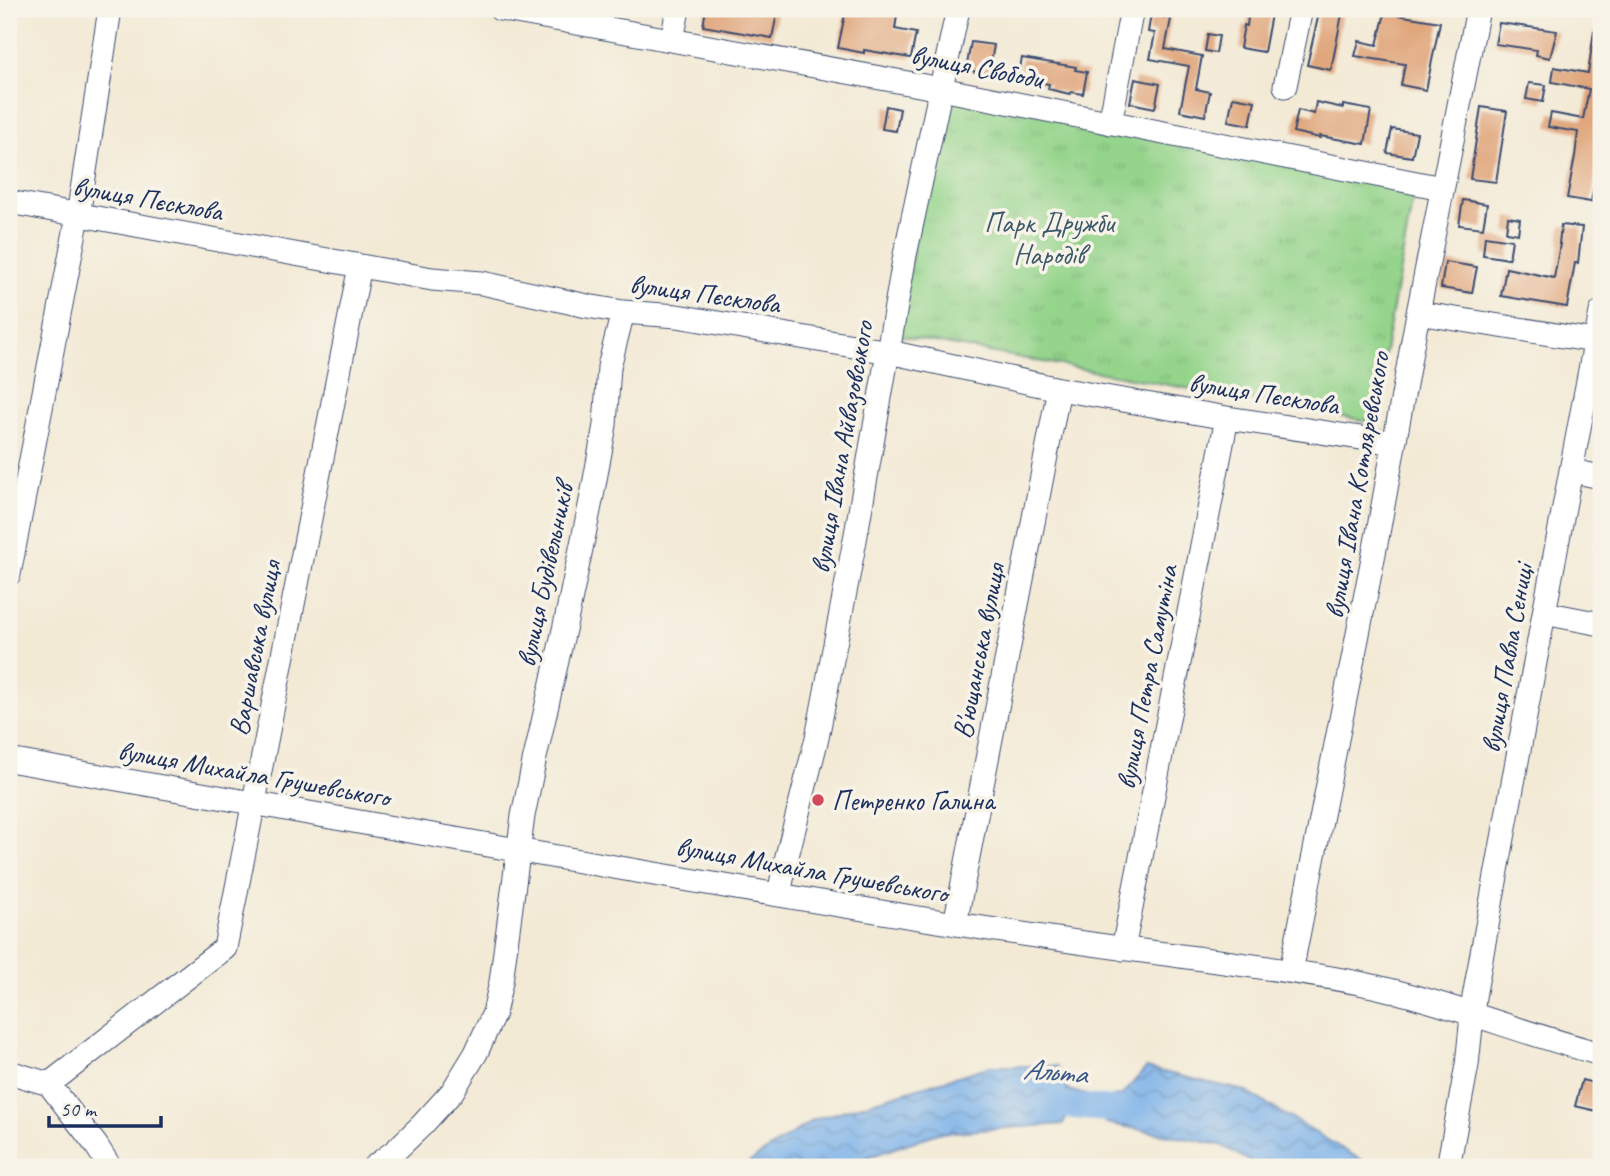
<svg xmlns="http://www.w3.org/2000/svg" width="1610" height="1176" font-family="Caveat,sans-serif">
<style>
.grass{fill:url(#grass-tufts);stroke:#588274;stroke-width:2}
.water{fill:url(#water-waves);stroke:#4a70a4;stroke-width:2}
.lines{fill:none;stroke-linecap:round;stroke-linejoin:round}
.river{stroke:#7ab1e9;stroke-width:26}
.building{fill:#e0a67c}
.minor-casing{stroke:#3b4b70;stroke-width:25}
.minor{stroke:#fff;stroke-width:23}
.poi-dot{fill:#d1495b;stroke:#f7f3e8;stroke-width:2.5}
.labels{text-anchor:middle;stroke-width:7;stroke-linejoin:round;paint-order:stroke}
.street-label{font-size:28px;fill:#1b2f5e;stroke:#f7f3e8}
.park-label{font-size:28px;fill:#395869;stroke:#f7f3e8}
.poi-label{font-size:28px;fill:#1b2f5e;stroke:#f7f3e8;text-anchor:start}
.water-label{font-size:30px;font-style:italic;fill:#385688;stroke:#f7f3e8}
</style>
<defs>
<pattern id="grass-tufts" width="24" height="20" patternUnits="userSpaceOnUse" patternTransform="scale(1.75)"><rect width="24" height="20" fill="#94d48b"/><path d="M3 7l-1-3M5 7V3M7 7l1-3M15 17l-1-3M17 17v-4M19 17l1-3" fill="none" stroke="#7fb67a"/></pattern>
<pattern id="water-waves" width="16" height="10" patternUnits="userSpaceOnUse" patternTransform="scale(1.75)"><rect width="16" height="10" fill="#7ab1e9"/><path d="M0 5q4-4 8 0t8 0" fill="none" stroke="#6390c0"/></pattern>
</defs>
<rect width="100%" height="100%" fill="#f7f3e8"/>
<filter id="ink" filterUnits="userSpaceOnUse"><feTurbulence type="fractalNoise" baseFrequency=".0143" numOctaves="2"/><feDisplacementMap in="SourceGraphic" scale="14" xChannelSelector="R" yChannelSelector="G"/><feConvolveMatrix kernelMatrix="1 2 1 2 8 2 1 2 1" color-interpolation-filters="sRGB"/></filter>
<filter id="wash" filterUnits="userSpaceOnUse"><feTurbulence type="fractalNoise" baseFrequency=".00686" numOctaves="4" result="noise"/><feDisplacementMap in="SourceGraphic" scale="28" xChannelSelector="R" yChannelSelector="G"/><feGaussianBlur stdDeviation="1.57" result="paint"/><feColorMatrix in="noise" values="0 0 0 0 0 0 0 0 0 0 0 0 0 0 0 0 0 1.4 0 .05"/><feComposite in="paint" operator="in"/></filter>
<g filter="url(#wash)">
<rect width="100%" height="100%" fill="#f3ead5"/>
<path class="grass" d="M944,94l472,88 -44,240 -476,-87z"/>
<path class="water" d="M991,1066h66l11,24 19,5 -1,19 -19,3 -4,7 -125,9 -98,34h-98l71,-47z
M1146,1068l99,23 128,76h-113l-39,-22 -115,-22 2,-25 14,-3z"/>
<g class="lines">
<path class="river" d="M1050,1104l91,8"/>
</g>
<g id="blocks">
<path class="building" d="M706,9h72l-6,29 -69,-12z
M846,9h52l-3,20 21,4 -5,25 -47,-8v3l-26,-5z
M1249,9h23l-8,43 -24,-4 4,-23 3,1z
M1320,9h23l-12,61 -24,-5z
M1385,13l55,9 -14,68 -25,-5 4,-21 -50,-8 4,-15 18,4z
M1151,14l20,5 -6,30 37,7 -6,33 14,3 -5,24 -25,-5 9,-45 -39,-7 5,-26 -7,-1z
M1499,23l58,8 -7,27 -14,-3 1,-5 -42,-6z
M1594,31h7v118l-10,53 -24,-4 8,-42 3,-24 -30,-5 3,-14 32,6 6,-30 -37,-7 2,-15 34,6z
M1208,34l11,2 -3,17 -11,-2z
M971,42l23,3 -5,29 -23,-4z
M1022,58l54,9 -1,3 12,2 -4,22 -12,-2 -1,2 -22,-5 1,-5 -31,-6z
M1135,79l25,5 -5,24 -25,-5z
M1529,83l17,2 -3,17 -17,-3z
M1233,97l22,4 -5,24 -22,-4z
M1316,102l27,6v-3l28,5 -6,34 -45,-8v2l-27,-6 5,-22 16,4z
M886,106l14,3 -4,22 -14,-2z
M1481,107l26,4 -11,71 -26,-3z
M1392,129l25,4 -5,24 -25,-4z
M1463,200l24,4 -4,24 -24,-3z
M1508,217l12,2 -2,15 -12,-2z
M1561,225l21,2 -4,36h-3l-8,44 -66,-11 5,-28 48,10 6,-34h-1z
M1485,236l27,4 -3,19 -26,-4z
M1445,262l32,5 -5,26 -31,-5z
M1582,1080l19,5v27l-26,-6z"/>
</g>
</g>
<g filter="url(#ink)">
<use href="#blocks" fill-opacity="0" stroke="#3b4b70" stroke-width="2"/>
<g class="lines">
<g class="minor-casing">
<path id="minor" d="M500,9l441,80 501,99
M672,40l6,-31
M1285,86l16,-77
M1110,123l22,-114
M9,202l423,77 50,4 105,23 36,6 54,4 212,36 170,37 168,29 167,25
M1418,313l183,29
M1572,471l29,6
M9,574l69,-358 32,-207
M1544,613l57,11
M9,760c315,55 631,114 947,164 73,11 145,22 218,31 62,9 124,16 185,28 83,17 161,50 242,71
M779,894l7,-34 31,-122 38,-198 50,-285 53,-246
M955,924l104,-535
M1123,949l104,-531
M1291,971l87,-438 40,-220 60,-304
M9,1072l40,12 176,-136 135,-682
M49,1084l47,61 14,22
M374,1167l21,-16 27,-26 30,-33 24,-39 18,-40 7,-31 22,-166 11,-54 32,-141 26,-125 13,-71 4,-58 14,-55
M1448,1167l19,-102 7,-68 70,-384 57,-301"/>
</g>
<use href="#minor" class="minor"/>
</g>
</g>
<circle class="poi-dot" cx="818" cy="800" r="7"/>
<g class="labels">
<g class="street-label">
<text transform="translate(977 66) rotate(11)" y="10">вулиця Свободи</text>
<text transform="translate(148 198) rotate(10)" y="10">вулиця Пєсклова</text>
<text transform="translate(705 293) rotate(8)" y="10">вулиця Пєсклова</text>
<text transform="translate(1264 393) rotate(9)" y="10">вулиця Пєсклова</text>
<text transform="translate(841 447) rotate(-80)" y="10">вулиця Івана Айвазовського</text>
<text transform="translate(1356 485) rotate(-80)" y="10">вулиця Івана Котляревського</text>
<text transform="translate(544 575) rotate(-78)" y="10">вулиця Будівельників</text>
<text transform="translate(254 648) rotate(-79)" y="10">Варшавська вулиця</text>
<text transform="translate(978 651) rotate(-79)" y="10">В'ющанська вулиця</text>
<text transform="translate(1506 658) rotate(-80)" y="10">вулиця Павла Сениці</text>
<text transform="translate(1146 677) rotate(-79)" y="10">вулиця Петра Самутіна</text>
<text transform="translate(254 773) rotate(10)" y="10">вулиця Михайла Грушевського</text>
<text transform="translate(812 869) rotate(10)" y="10">вулиця Михайла Грушевського</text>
</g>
<g class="park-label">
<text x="1049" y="232">Парк Дружби<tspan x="1049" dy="32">Народів</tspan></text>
</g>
<g class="poi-label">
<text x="832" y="810">Петренко Галина</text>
</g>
<g class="water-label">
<text transform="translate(1055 1071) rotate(5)" y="10">Альта</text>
</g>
</g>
<rect width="1610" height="1176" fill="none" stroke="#f7f3e8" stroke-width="35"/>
<path d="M49 1116v10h112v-10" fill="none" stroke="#1b2f5e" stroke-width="3.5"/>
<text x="60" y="1116" font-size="21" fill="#1b2f5e" stroke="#f7f3e8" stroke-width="5" paint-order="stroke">50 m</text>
</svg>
